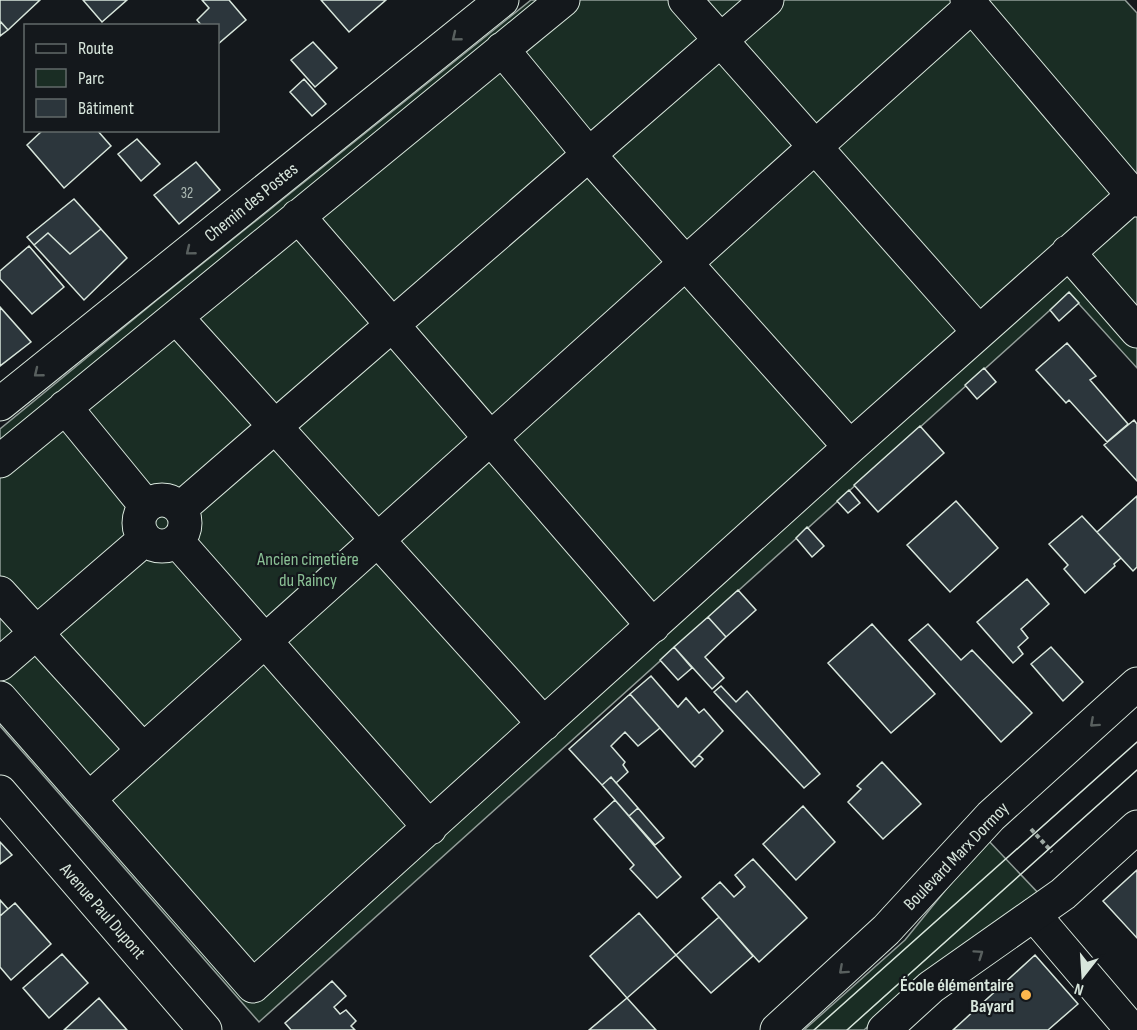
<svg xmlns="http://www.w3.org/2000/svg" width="1137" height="1030" font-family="'Sofia Sans Condensed',sans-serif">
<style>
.green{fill:#1a2d24;stroke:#939e99;stroke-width:1.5}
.building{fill:#2c363c;stroke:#d8e6dc;stroke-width:1.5}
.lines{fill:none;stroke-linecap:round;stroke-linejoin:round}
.minor-casing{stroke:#d8e6dc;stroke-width:35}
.major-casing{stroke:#d8e6dc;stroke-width:35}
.path{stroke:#9da8a2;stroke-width:4;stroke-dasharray:4.5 3;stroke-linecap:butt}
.minor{stroke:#14181c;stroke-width:33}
.major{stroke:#14181c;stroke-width:33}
.tram{stroke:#d8e6dc;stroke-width:1.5}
.oneway{stroke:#59605f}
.poi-dot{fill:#ffb74d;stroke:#14181c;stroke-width:2}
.labels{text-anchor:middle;stroke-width:4.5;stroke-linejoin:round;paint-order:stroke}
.number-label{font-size:15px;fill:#adbab4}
.street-label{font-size:18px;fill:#d8e6dc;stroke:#14181c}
.park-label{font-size:18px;fill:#8ac095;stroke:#14181c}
.poi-label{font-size:18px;font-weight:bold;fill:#d8e6dc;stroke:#14181c;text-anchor:end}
</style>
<rect width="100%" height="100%" fill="#14181c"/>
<path class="green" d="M531,0h594l12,13v355l-68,-75 -810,729 -259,-296v-297l157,-129z
M987,839l54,57 -109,74 -68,60h-60l101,-90z"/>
<path class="building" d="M0,0h40l-32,30 -8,-9z
M83,0h44l-25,22z
M202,0h27l17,20 -28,24v-18h-16l-5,-6 12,-12z
M321,0h65l-37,32z
M0,21l8,9 -8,6z
M313,42l24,26 -22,19 -24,-27z
M304,79l22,25 -14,12 -22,-24z
M43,130h54l14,16 -47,42 -37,-43z
M137,139l23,25 -19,17 -23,-27z
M196,162l24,28 -41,34 -25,-29z
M74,199l27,30 -31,25 -22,-21 -14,12 -7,-8z
M101,229l26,29 -43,42 -50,-55 14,-12 22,21z
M29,246l35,41 -32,27 -32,-35v-8z
M1069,292l10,11 -20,18 -9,-11z
M0,307l31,35 -31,24z
M1067,343l29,33 -6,4 38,44 -21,18 -38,-42 -3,3 -30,-33z
M984,368l12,14 -19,17 -12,-14z
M1134,420l3,4v57l-33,-36z
M920,426l24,27 -66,59 -24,-27z
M849,490l11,13 -12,10 -11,-12z
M1137,496v71l-4,4 -36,-39z
M956,501l42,47 -48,44 -43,-47z
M1082,516l39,42 -7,6 1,2 -30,27 -21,-24 4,-4 -19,-21z
M807,527l17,19 -12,11 -16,-19z
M1027,579l22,25 -28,25 7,9 -10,9 5,7 -10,9 -36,-41z
M738,590l18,20 -30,27 -18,-20z
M708,617l18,20 -21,20 19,21 -12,11 -38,-42z
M872,624l63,70 -44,39 -63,-70z
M928,624l33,36 11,-10 60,63 -31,29 -92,-102z
M674,647l18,21 -14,12 -18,-20z
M1051,647l32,35 -20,19 -32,-37z
M651,676l27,31 8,-9 13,15 5,-4 19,22 -32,32 -61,-69z
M721,686l15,16 11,-11 73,83 -16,14 -90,-96z
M630,694l30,34 -22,18 -13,-14 -14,14 14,16 -2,3 5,7 -12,11 -5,-6 -9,8 -33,-36z
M699,755l4,4 -8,8 -4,-4z
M882,762l39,42 -38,35 -35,-37 13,-13 -4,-3z
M611,777l27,31 -9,8 -27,-31z
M615,800l66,77 -24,21 -27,-29 4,-4 -40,-46z
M803,806l32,36 -39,38 -33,-36z
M638,808l26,30 -9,7 -26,-29z
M0,842l12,13 -12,9z
M753,859l54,59 -48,44 -57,-64 18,-16 14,15 11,-10 -10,-12z
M1137,870v68l-34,-37z
M0,900l8,9 -8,7z
M15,903l36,41 -40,36 -11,-13v-51z
M639,913l37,42 -49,43 -37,-42z
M719,917l34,39 -42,37 -35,-38z
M62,954l26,29 -39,35 -26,-30z
M1035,955l43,49 -30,26h-95z
M332,981l14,15 -12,11 6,7 6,-4 10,11 -5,5 4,4h-64l-6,-7z
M99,998l28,32h-63z
M627,998l29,32h-67z"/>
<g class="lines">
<g class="minor-casing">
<path id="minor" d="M685,0l294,332
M967,0l170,200
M502,49l88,107 260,291
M298,216l355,410
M1068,252l69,79
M176,317l368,407
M0,404l502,-404
M65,407l81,99
M0,461l563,-461
M139 523a23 23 0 1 1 46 0a23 23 0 1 1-46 0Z
M181,508l586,-508
M177,541l253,287
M0,593l143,157
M0,664l145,-125
M0,698l253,288 597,-539 287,-255
M0,792l205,238
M89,799l883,-793
M1034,915l98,115"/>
</g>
<g class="major-casing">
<path id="major" d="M777,1030l109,-100 105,-114 146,-132
M884,1030l47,-43 132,-93 74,-67"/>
</g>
<path class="path" d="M1031,829l21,23"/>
<use href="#minor" class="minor"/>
<use href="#major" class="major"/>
<path class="tram" d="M814,1030l323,-288
M847,1030l290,-260"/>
</g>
<defs><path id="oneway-chevron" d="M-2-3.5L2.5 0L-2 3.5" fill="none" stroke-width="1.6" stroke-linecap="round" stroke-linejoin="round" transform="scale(1.5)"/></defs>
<g class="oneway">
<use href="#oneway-chevron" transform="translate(456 37) rotate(141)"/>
<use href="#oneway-chevron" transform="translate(190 251) rotate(141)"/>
<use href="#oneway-chevron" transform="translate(38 373) rotate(141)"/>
<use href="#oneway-chevron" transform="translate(1094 723) rotate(138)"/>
<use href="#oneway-chevron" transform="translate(979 954) rotate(-35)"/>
<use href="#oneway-chevron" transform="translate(843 970) rotate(138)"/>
</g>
<circle class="poi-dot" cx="1026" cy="995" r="6"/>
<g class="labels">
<g class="number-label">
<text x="187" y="198">32</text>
</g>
<g class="street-label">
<text transform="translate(251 202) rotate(-39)" y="6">Chemin des Postes</text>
<text transform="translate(956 856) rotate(-46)" y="6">Boulevard Marx Dormoy</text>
<text transform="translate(103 911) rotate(49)" y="6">Avenue Paul Dupont</text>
</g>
<g class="park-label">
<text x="308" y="565">Ancien cimetière<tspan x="308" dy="21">du Raincy</tspan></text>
</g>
<g class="poi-label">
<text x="1014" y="991">École élémentaire<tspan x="1014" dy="21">Bayard</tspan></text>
</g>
</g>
<rect x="24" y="24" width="195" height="108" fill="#14181c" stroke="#626a69" stroke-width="1.5"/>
<rect x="36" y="44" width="30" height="9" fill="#14181c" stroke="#626a69" stroke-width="1.5"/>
<text x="78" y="54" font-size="18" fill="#d8e6dc">Route</text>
<rect x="36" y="69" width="30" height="18" fill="#1a2d24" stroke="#626a69" stroke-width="1.5"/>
<text x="78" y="84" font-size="18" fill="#d8e6dc">Parc</text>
<rect x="36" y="99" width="30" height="18" fill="#2c363c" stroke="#626a69" stroke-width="1.5"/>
<text x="78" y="114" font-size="18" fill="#d8e6dc">Bâtiment</text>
<g transform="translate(1083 976) rotate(197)" stroke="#14181c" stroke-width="4.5" paint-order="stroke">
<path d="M0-4.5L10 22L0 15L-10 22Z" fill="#d8e6dc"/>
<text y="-9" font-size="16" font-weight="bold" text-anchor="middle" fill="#d8e6dc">N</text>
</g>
</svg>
